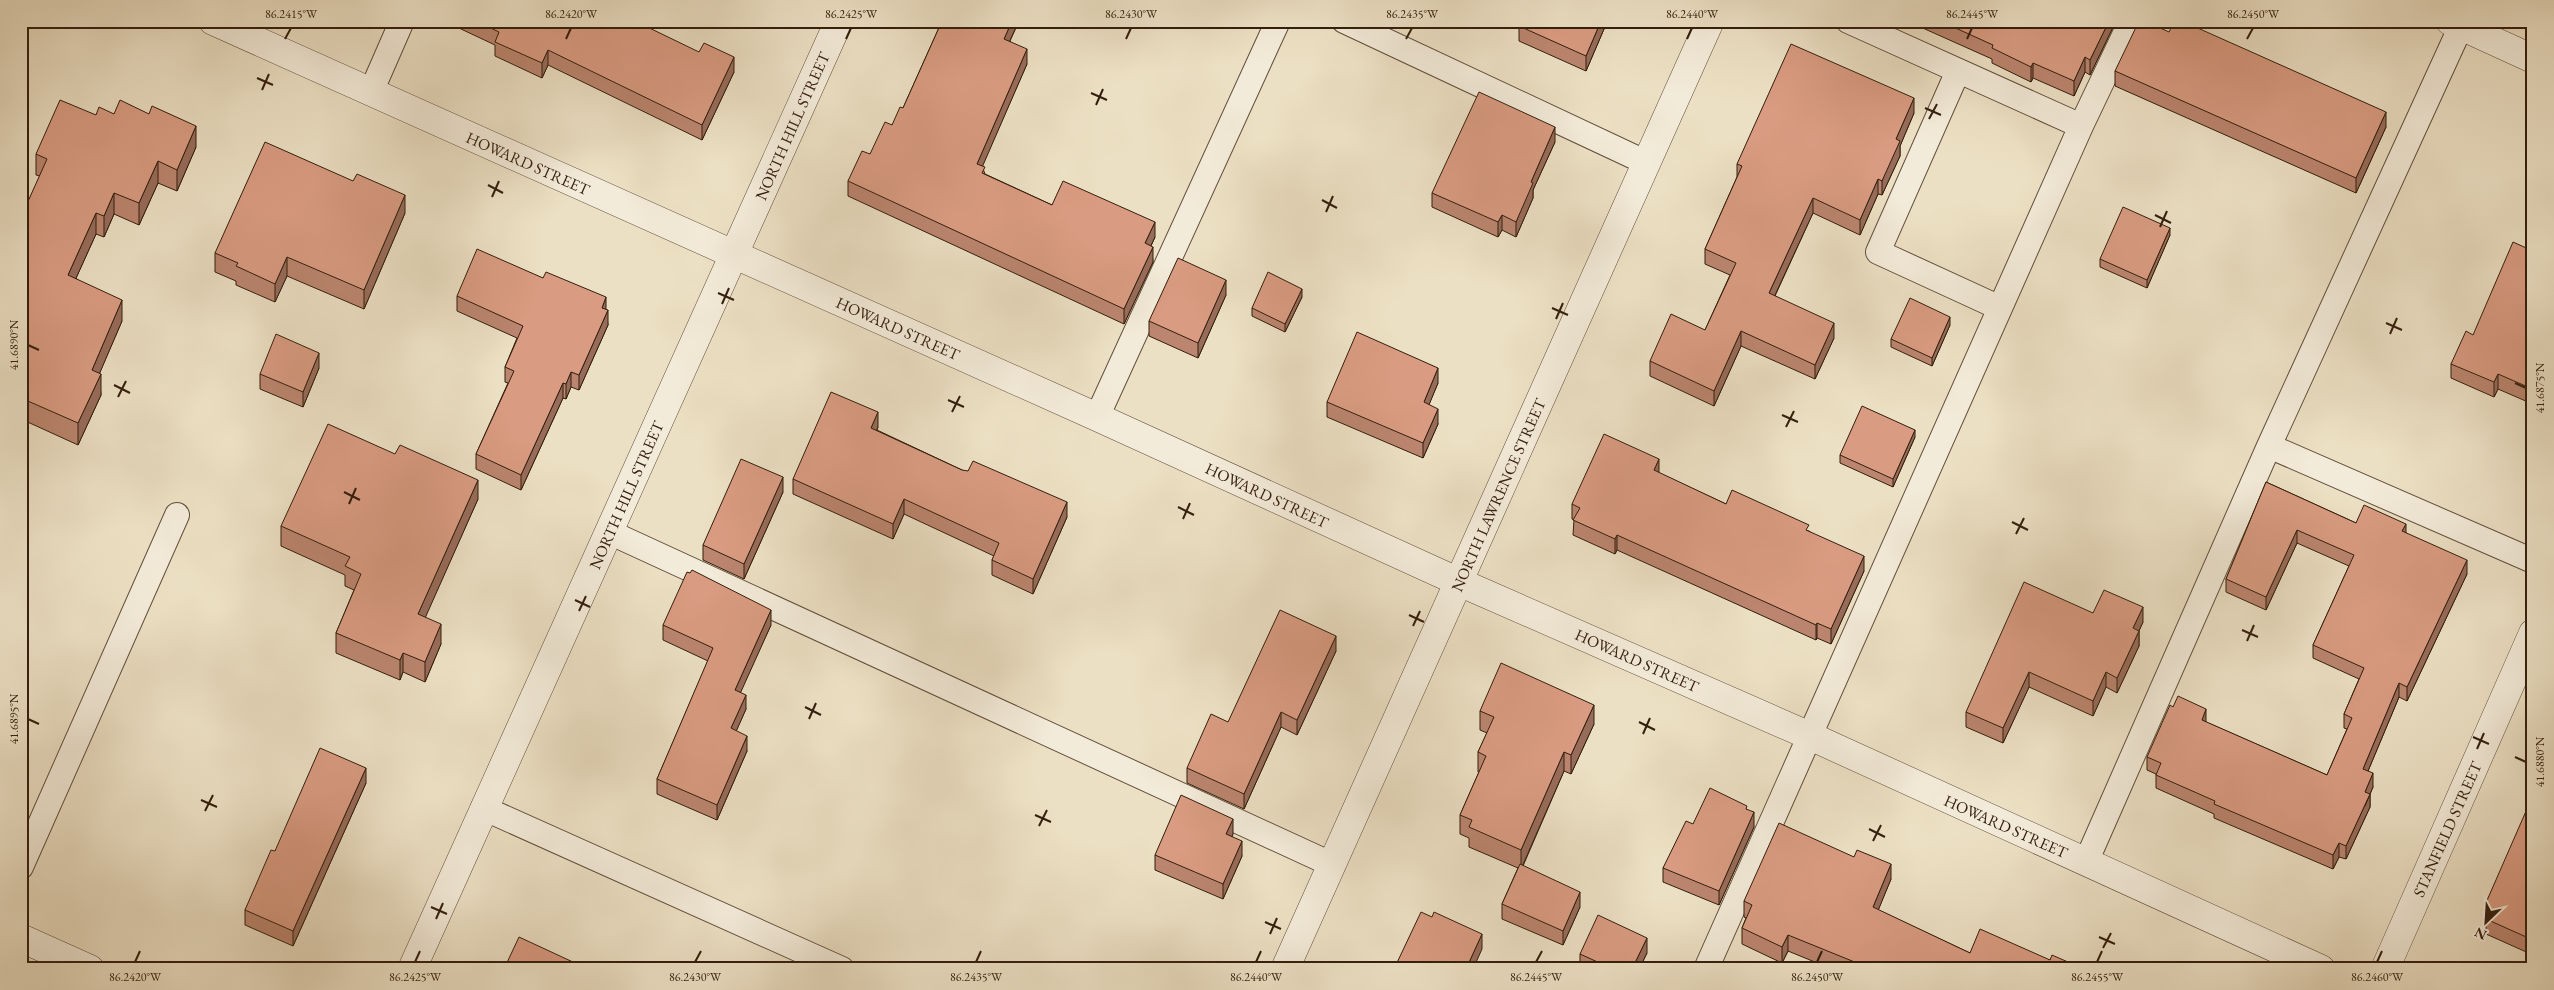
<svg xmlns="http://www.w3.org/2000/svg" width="2554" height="990" font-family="'EB Garamond',serif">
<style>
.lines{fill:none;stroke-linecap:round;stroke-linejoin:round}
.service-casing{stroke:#614e3b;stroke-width:26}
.minor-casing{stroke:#614e3b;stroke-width:29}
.tertiary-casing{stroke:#614e3b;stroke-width:29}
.service{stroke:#f3ebd9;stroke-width:24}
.minor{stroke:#f3ebd9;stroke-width:28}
.tertiary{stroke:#f3ebd9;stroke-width:28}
.wall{fill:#bb856f;stroke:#331e0d}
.shaded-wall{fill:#986c5a;stroke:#331e0d}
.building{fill:#d99b81;stroke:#331e0d}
.ticks{fill:none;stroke:#331e0d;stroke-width:2}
.labels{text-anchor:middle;stroke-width:5;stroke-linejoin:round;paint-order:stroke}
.street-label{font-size:16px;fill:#331e0d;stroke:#f3ebd9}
.neatline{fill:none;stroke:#331e0d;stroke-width:2}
.ticks-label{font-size:12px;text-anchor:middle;fill:#331e0d}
</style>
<rect width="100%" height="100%" fill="#ece0c4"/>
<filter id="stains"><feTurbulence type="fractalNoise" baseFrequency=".004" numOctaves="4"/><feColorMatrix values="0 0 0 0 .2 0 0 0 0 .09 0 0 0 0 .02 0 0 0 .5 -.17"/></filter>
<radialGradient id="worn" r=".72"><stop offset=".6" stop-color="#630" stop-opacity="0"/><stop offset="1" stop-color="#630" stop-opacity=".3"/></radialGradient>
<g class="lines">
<g class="service-casing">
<path id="service" d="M1344,21l303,142
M1848,21l233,105
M1958,71l-80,181 122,56
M371,92l31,-71
M1097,417l181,-396
M2269,446l264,115
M609,532l724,333
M483,808l359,161
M2086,862l183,-416 192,-420
M21,867l156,-352
M1706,969l375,-843 50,-105"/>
</g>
<g class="minor-casing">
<path id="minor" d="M2450,21l83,38
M21,938l69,31
M412,969l427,-948
M1285,969l425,-948
M2385,969l148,-336"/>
</g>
<g class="tertiary-casing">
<path id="tertiary" d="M213,21l884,396 362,165 351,154 511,233"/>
</g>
<use href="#service" class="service"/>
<use href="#minor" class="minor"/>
<use href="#tertiary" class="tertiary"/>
</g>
<path class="wall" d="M444,21h191l99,51 -32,68 -154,-75 -6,13 -47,-22v-11z
M942,21h77l-9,20 17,23 -45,102 3,8 67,31 103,32 -4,9 2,16 -29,62 -276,-128v-15l22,-27 22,-29 11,-17z
M1604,21v8l-18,42 -67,-30v-15z
M1907,21h208v2l-25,52 -5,-3 -11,24 -41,-18 -2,4 -39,-19v-4z
M2115,71l271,56 -30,66 -241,-107z
M1914,113l-14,33v10l-18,39 -4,-1 -18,41 -47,-22 -38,83 59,42 -19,41 -74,-33 -27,60 -64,-30v-15l55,-31 25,-55 -25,-11v-15l32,-72v-13z
M96,115l100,32 -19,44 -19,-8 -19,42 -25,-11 -10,23 -8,-3 -20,44 46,43 -23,53 2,21 -23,50 -57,-26v-202l19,-41 -4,-1v-21z
M1555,142l-22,48v8l-17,39 -14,-7 -4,7 -66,-30v-14z
M405,213l-41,96 -77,-33 -12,26 -39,-17v-4l-21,-9v-19z
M2170,235l-23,53 -47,-21v-8z
M2533,251v139l-5,12 -30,-13 -4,8 -43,-19v-14l22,-29z
M1226,295l-28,63 -49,-22v-15z
M457,296l149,13 2,16 -29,65 -8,-3 -5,12 -3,-1 -42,92 -45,-21v-15l32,-71 -3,-1v-15l12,-29 -60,-27z
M1302,297l-17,35 -33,-16v-8z
M1950,325l-18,41 -41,-19v-8z
M319,368l-16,39 -43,-18v-15z
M1438,383l-9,21 9,20 -15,34 -96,-41v-15z
M878,427l-1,3 85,40 105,47 -34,77 -41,-19v-15l2,-4 -90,-42 -11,25 -100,-45v-15z
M1915,437l-22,50 -53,-24v-8z
M1659,473l67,31 83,27 55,40 -33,73 -14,-6 -1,2 -199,-90 -2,4 -42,-19 1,-15 -2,-1v-15z
M2266,482l90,41 50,10 61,41 -60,127 -8,-4 -31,74 5,16 -3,7v13l-24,52 -7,-2 -6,12 -119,-51v-4l-58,-26v-14l-9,-4v-13l59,-35 121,53 20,-46 -3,-1v-14l15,-35 -46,-21v-13l36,-79 -52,-23 -31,67 -40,-18v-13z
M783,492l-39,87 -41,-19v-15z
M478,499l-53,118 16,27 -16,38 -22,-10 -3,8 -64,-27v-20l18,-43 -9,-4v-11l-64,-29v-20z
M2093,613l50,9 -4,9v15l-22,47 -11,-6 -13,29 -64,-29 -26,56 -37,-16v-15z
M663,625h108l-31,67 6,17 -10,22 11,20 -30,69 -60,-26v-15l51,-118 -45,-21z
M1336,651l-39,84 -16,-8 -37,82 -57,-26v-15z
M1480,711l114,13 -23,50 -7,-3 -41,95 57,41 -17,38 -61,-26v-15l16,-36 -49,-21v-9l-9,-4v-19l19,-43h-1v-20l9,-19 -7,-3z
M366,783l-73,163 -48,-21v-15l30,-59z
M2533,804v151l-47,-21v-14h-1v-15z
M1747,809l7,18 -35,78 -56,-23v-14l30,-44z
M1233,834l-1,2 10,20 -19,43 -68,-29v-15z
M1891,879l-13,31 92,43 80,7 34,9h-252l-44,-18 -6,12 -40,-19v-16l4,-10 -2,-1v-16z
M1647,953l-8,16 -59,-1v-14z"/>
<path class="shaded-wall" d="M1012,21h7l-15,32v-14z
M1601,21h3v8l-18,42v-15z
M2109,21h6v2l-25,52v-15z
M1027,49v15l-50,115v-15z
M548,50v15l-6,13v-15z
M734,57v15l-32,68v-15z
M2085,57v15l-11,24v-15z
M2033,63v15l-2,4v-15z
M1914,98v15l-14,33v10l-18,39v-14l14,-42z
M2386,112v15l-30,66v-15z
M196,126v21l-19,44v-21z
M1555,127v15l-22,48v8l-17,39v-15l15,-40z
M158,161v22l-19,42v-22z
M1878,179v15l-18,41v-15z
M114,193v21l-10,23v-21z
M405,195v18l-41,96v-19z
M1813,198v15l-44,95v-15z
M96,213v21l-28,62v-21z
M1502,215v15l-4,7v-15z
M1155,222v15l-10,21v-15z
M2170,228v7l-23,53v-8z
M1153,247v15l-29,62v-15z
M287,257v19l-12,26v-18z
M1226,280v15l-28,63v-15z
M1302,289v8l-17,35v-8z
M606,297v15l-4,-4z
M122,300v21l-30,70v-21z
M608,310v15l-29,65v-15z
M1950,317v8l-18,41v-8z
M1834,323v15l-19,41v-14z
M1741,331v15l-27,60v-15z
M319,353v15l-16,39v-15z
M1438,368v15l-14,34v-15z
M571,372v15l-5,12v-15z
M101,374v21l-23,50v-22z
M2498,374v15l-4,8v-15z
M2533,375v15l-5,12v-15z
M563,383v15l-42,92v-15z
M1438,409v15l-15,34v-15z
M878,412v15l-7,16v-15z
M1915,430v7l-22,50v-8z
M1659,459v15l-5,-4z
M783,477v15l-39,87v-15z
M478,480v19l-60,135v-20z
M904,499v15l-11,25v-15z
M1067,502v15l-34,77v-15z
M2406,524v13l-4,-6z
M2297,530v13l-31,67v-13z
M1617,535v15l-2,4v-15z
M1864,556v15l-33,73v-15z
M2467,560v14l-60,127v-14z
M2143,607v15l-10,21v-15z
M771,610v15l-36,80v-15z
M1817,623v15l-1,2v-15z
M441,624v20l-16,38v-20z
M2139,631v15l-22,47v-15z
M1336,636v15l-39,84v-15z
M403,653v19l-3,8v-20z
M2029,672v15l-26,56v-15z
M2106,672v15l-13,29v-15z
M2399,683v14l-36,86v-14z
M746,695v14l-15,34v-15z
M1594,705v19l-23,50v-19z
M2206,709v13l-4,-2z
M1281,712v15l-37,82v-15z
M747,736v15l-30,69v-15z
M1564,752v19l-43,98v-19z
M366,768v15l-73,163v-15z
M2373,773v14l-8,19v-14z
M2370,794v13l-24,52v-13z
M1754,812v15l-35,78v-14z
M1233,819v15l-7,14v-14z
M1242,841v15l-19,43v-15z
M2339,843v14l-6,12v-14z
M1891,864v15l-18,44v-16z
M1580,892v15l-17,38v-14z
M1482,934v15l-9,20h-7z
M1788,935v16l-6,12v-16z
M1647,938v15l-8,16h-7z"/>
<path class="building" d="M476,21h159l64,31 5,-9 30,14 -32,68 -154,-75 -6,13 -47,-21 4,-10z
M942,21h70l-8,18 23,10 -50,115 8,3 -3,6 70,32 11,-24 92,41 -10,21 8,4 -29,62 -276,-128 14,-30 8,3 15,-32 7,3 8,-18 3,1z
M1521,21h80l-15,35 -67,-30z
M1940,21h169l-19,39 -5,-3 -11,24 -41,-18 -2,4 -39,-19 1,-3z
M2139,21h6l24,11 4,-8 6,3 3,-6 204,91 -30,66 -241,-107z
M1791,44l123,54 -18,41 4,2 -18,40 -4,-2 -18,41 -47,-22 -44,95 65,30 -19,42 -74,-34 -27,60 -64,-30 21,-47 34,16 31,-67 -31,-14 37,-83 -5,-2z
M1479,92l76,35 -24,55 2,1 -17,39 -14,-7 -4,7 -66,-29z
M60,100l36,15 3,-8 15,7 6,-14 29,14 3,-8 44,20 -19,44 -19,-9 -19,42 -25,-10 -10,23 -8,-3 -28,62 54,25 -30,70 9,4 -23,49 -57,-25v-181l26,-58 -11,-5z
M265,142l88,39 4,-7 48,21 -41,95 -77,-33 -12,27 -39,-18 2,-3 -23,-10z
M2123,207l47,21 -23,52 -47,-21z
M2513,242l20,9v124l-5,12 -30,-13 -4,8 -43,-18 15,-33 7,4z
M477,249l66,29 3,-6 60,25 -4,11 6,2 -29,65 -8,-3 -5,12 -3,-1 -42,92 -45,-21 38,-83 -9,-4 18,-41 -66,-30z
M1178,258l48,22 -28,63 -49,-22z
M1268,272l34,17 -17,35 -33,-16z
M1910,298l40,19 -18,41 -41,-19z
M1357,332l81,36 -14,34 14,7 -15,34 -96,-41z
M276,334l43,19 -16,39 -43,-18z
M831,392l47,20 -7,16 91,42 6,1 5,-10 94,41 -34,77 -41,-19 7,-17 -95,-44 -11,25 -100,-45z
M1862,406l53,24 -22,49 -53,-24z
M328,424l67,30 5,-9 78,35 -60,134 23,10 -16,38 -22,-9 -3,7 -64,-27 25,-59 -16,-8 5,-9 -69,-31z
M1604,434l55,25 -5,11 72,34 6,-14 77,35 -3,5 58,26 -33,73 -14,-6 -1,2 -199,-90 -2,4 -42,-19 7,-12 -8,-4z
M741,459l42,18 -39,87 -41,-19z
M2266,482l90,41 8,-18 42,19 -4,7 65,29 -60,127 -8,-4 -36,86 10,4 -8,19 5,2 -24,52 -7,-3 -6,12 -119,-51 1,-3 -59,-26 5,-12 -14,-6 23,-52 3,2 5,-11 28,13 -4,11 125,55 25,-57 -8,-4 20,-46 -51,-23 41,-90 -57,-25 -31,67 -40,-18z
M692,570l79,40 -36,80 11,5 -15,33 16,8 -30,69 -60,-26 56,-131 -50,-23 24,-53 3,1z
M2024,582l69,31 11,-23 39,17 -10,21 6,3 -22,47 -11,-6 -13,29 -64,-29 -26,56 -37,-16z
M1280,610l56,26 -39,84 -16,-8 -37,82 -57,-26 24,-54 17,8z
M1501,663l93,42 -23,50 -7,-3 -43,98 -52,-23 3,-7 -12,-5 26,-59 -8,-4 16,-35 -14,-6z
M320,748l46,20 -73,163 -48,-21 26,-60 4,1z
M1710,788l37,18 -1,3 8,3 -35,79 -56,-23 23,-47 7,3z
M1181,795l52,24 -7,15 16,7 -19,43 -68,-29z
M2530,802l3,2v136l-47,-21 5,-11 -6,-3z
M1779,823l75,34 3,-7 34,14 -18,43 97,46 10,-24 70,31 2,-5 32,14h-224l2,-4 -74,-30 -6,12 -40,-19 10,-23 -8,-4z
M1520,864l60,28 -17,39 -61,-27z
M1421,912l11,5 2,-5 48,22 -16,35h-72z
M1598,915l49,23 -15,31h-19l-33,-15z
M519,937l69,32h-84z"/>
<path class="ticks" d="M285,39l6,-11M566,39l5,-11M846,39l5,-11M1126,39l5,-11M1406,39l6,-11M1687,39l5,-11M1967,39l5,-11M2247,39l6,-11M257,78l16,7M262,90l7,-16M1091,93l16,7M1096,105l7,-16M1925,108l16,7M1929,119l8,-15M488,185l15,8M492,197l7,-16M1322,200l15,8M1326,212l7,-16M2155,215l16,8M2160,227l7,-16M718,293l16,7M722,304l7,-16M1552,308l16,7M1556,319l7,-16M2386,323l16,7M2390,334l7,-16M28,345l11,5M2515,383l11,5M114,385l16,8M118,397l8,-16M948,400l16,7M952,412l8,-16M1782,415l16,7M1786,427l8,-16M344,492l16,8M349,504l7,-16M1178,507l16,8M1183,519l7,-16M2012,522l16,8M2016,534l8,-16M575,600l15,7M579,611l7,-15M1409,615l15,7M1413,626l7,-15M2242,630l16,7M2247,641l7,-16M805,707l16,8M28,719l11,5M809,719l7,-16M1639,722l16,8M1643,734l7,-16M2473,737l16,7M2477,749l7,-16M2515,757l11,5M201,800l16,7M205,811l8,-16M1035,815l16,7M1039,826l8,-16M1869,829l16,8M1873,841l8,-16M431,907l16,7M436,919l7,-16M1265,922l16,7M1270,934l7,-16M2099,937l16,7M2103,948l8,-15M135,962l5,-11M415,962l5,-11M695,962l6,-11M976,962l5,-11M1256,962l5,-11M1536,962l6,-11M1817,962l5,-11M2097,962l5,-11M2377,962l5,-11"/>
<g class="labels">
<g class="street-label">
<text transform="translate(792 126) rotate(-66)" y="6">NORTH HILL STREET</text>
<text transform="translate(528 163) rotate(24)" y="6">HOWARD STREET</text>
<text transform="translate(898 328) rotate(24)" y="6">HOWARD STREET</text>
<text transform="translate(626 495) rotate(-66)" y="6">NORTH HILL STREET</text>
<text transform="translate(1267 495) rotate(25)" y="6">HOWARD STREET</text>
<text transform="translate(1498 495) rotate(-66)" y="6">NORTH LAWRENCE STREET</text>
<text transform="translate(1637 660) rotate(24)" y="6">HOWARD STREET</text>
<text transform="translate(2006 826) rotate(24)" y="6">HOWARD STREET</text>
<text transform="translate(2447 829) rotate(-66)" y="6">STANFIELD STREET</text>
</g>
</g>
<rect width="2554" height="990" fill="none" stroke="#ece0c4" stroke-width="55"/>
<g transform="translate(2486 922) rotate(205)" stroke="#f3ebd9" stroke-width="4" paint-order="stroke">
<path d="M0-4L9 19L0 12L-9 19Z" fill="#331e0d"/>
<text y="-8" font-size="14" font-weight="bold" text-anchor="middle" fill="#331e0d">N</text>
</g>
<rect x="28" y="28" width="2498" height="934" class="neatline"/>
<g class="ticks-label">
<text x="291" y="18">86.2415°W</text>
<text x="571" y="18">86.2420°W</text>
<text x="851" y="18">86.2425°W</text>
<text x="1131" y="18">86.2430°W</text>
<text x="1412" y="18">86.2435°W</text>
<text x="1692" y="18">86.2440°W</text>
<text x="1972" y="18">86.2445°W</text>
<text x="2253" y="18">86.2450°W</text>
<text transform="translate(14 345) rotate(-90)" y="4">41.6890°N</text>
<text transform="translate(2540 388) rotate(-90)" y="4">41.6875°N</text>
<text transform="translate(14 719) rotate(-90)" y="4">41.6895°N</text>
<text transform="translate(2540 762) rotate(-90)" y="4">41.6880°N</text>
<text x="135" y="981">86.2420°W</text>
<text x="415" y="981">86.2425°W</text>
<text x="695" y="981">86.2430°W</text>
<text x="976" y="981">86.2435°W</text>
<text x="1256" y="981">86.2440°W</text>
<text x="1536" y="981">86.2445°W</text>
<text x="1817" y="981">86.2450°W</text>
<text x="2097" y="981">86.2455°W</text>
<text x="2377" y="981">86.2460°W</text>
</g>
<rect width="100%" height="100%" filter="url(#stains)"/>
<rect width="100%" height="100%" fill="url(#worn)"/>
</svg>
